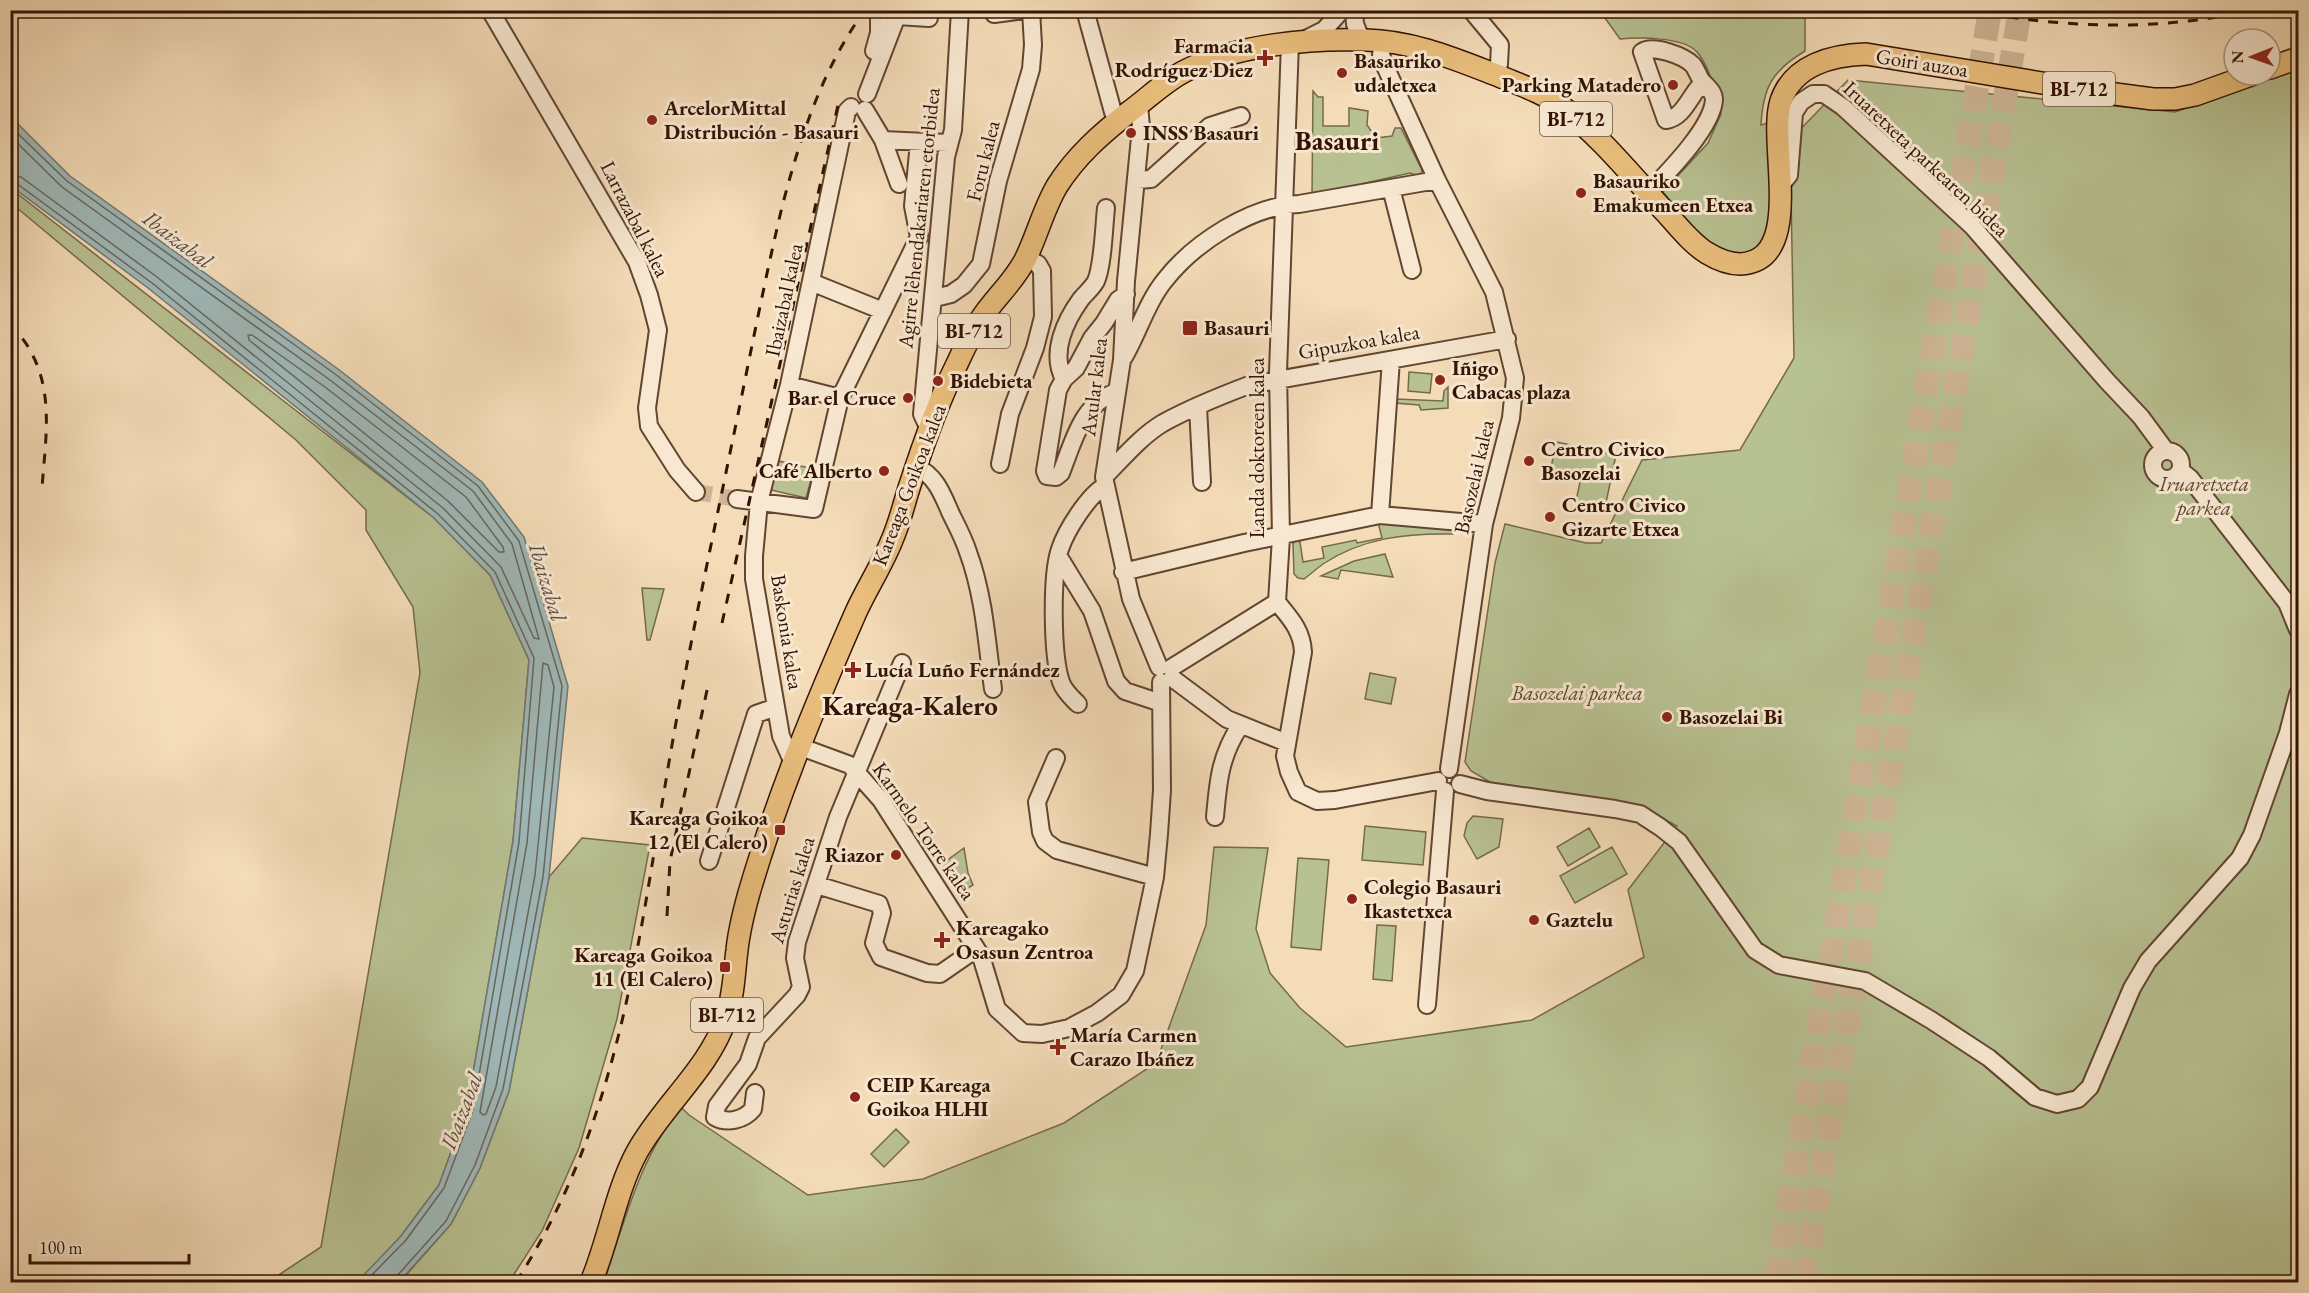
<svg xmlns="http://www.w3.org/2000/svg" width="2309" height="1293" font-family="'EB Garamond',serif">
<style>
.green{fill:#b8c192;stroke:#756a4a;stroke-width:1.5}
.water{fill:#9fb9b9;stroke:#737770;stroke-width:1.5}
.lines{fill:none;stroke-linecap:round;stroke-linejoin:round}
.shore{stroke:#68665e;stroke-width:1.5}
.minor-tunnel{stroke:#cdb494;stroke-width:16;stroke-dasharray:16 8;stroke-linecap:butt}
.highway-tunnel{stroke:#cdb494;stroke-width:24;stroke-dasharray:24 12;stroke-linecap:butt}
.minor-casing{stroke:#624530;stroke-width:20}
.major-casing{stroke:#321303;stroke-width:24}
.minor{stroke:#f8e8d1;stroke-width:16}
.major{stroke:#eabe7c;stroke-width:21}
.rail{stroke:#321303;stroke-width:3;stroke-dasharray:10 10;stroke-linecap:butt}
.poi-dot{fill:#8f2418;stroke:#f8e8d1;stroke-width:2}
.labels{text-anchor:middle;stroke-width:6;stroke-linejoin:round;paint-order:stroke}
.shield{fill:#f8e8d1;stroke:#6d5341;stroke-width:1.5}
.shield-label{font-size:20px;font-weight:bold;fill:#321303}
.poi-label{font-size:21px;font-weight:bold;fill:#321303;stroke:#f8e8d1;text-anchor:start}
.street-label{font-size:21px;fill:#321303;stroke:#f8e8d1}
.park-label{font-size:21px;font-style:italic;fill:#5a472e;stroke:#f8e8d1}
.water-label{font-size:22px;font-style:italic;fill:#584d43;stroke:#f8e8d1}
.district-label{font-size:27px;font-weight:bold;fill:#321303;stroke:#f8e8d1}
</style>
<rect width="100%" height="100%" fill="#f4dcb8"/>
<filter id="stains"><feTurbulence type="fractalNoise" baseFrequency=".00333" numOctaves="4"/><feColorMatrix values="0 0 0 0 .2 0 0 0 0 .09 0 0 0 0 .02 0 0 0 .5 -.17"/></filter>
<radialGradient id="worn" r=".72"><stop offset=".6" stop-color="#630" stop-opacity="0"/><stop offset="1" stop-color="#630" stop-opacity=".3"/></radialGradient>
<path class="green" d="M1600,11h153l-2,3 16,-3h38v40c-33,20 -42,36 -44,74l16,-5 -6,121 -27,18 -33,-10 -48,-57 45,-49 13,-29c-6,-20 -10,-46 -24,-62 -13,-15 -58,-15 -77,-13z
M2298,70v1212h-1694c20,-59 36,-125 77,-175l8,8 119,80 115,-16 141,-56 92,-60 50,-138 8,-78 54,1 -12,81 14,44 30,35 46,39 186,-27 112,-63 -16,-67 49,-64 -35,-19 -152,-25 -19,-11 -6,-9 30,-199 10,-39 81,19h15l41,-83 98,-10 54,-92 -4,-218 58,-60 327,32z
M1313,91l5,6h5v29h26v-18l19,3 -1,14 9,13 16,-2 3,-8h6l21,42 -1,4 -3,2 -8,-3 -98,22z
M10,188l424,330 56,57 39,85 -16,181 -46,267 -28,77 -38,51 -41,46h-92l53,-35 99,-574 -7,-66 -47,-77v-20l-70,-70 -285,-237z
M1409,372l23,2 -2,19 -22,-2z
M1448,387v21l-27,2 -2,-5 -24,-2 1,-4 47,2 1,-10z
M1557,442l59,13 -12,57 -29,-6 5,-24 -31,-7z
M779,461l35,8 -8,29 -35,-8z
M1378,522l75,8v4c-46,-1 -91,4 -130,30 -7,5 -12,10 -19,15l-6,-1 -4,-4 -1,-30 2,-4 5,2 3,20 21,-4 -2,-11 34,-7 1,3 25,-5z
M1385,554l8,23 -52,-7 -3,9 -17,-3 33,-15z
M642,588l22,1 -14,51h-3z
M1370,673l26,5 -5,26 -26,-5z
M1473,816l30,3 -4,28 -22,12 -13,-23 3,-13z
M1365,826l61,6 -3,33 -61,-5z
M1589,828l11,19 -32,19 -11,-19z
M582,838l68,7 -33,174 -38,129 -37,83 -33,51h-109l51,-58 29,-56 29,-77 40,-214z
M1612,847l15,27 -52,29 -15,-27z
M964,848l4,25 5,12 -13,8 -18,-29z
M1298,858l31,2 -8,90 -30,-3z
M1377,925l19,1 -4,55 -19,-2z
M896,1129l13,13 -25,25 -13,-13z"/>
<path class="water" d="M11,117l59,59 268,193 144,113 42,55 44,149 -19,191 -40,214 -29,77 -29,56 -52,58h-42l44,-46 38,-51 28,-77 46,-267 16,-181 -39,-85 -56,-57 -286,-230 -137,-102z"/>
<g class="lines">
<path class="shore" d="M10,126l57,55 268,193 143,112 41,55 43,145 -19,191 -40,212 -28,76 -29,56 -49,55 -2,6
M10,136l52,51 268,193 143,111 39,53 27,95 -5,-1 -33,-71 -58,-59 -286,-231 -136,-100 -11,-3
M10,182l6,1 136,100 286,231 57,58 39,86 -15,184 -46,268 -29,78 -38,52 -41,42
M248,335h4l73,52 141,110 37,50 1,5h-5l-51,-51 -199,-161z
M543,663l5,2 6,22 -19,188 -39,212 -10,27 -3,1 -3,-3 47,-269z"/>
<path class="minor-tunnel" d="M696,492l41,7"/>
<path class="highway-tunnel" d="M1776,1282l214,-1272
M1803,1282l217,-1272"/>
<g class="minor-casing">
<path id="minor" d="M490,10l147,252 12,33 9,35 -11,78 2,18 28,44 19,22
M1085,10l28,102 5,9
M1354,10l1,14 6,15
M1471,10l29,35 -1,19 -3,11
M994,14l30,-4
M1306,39l18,-9 18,-20
M1383,41l-2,14 4,11 52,114 57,112 21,86 -4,40 -27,106 -35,245
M874,51l5,-18v-19
M867,94l30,-78 32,2
M1139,105l2,22 -15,154 -4,79 -18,117 27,122 28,68
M865,110l18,30 16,44
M883,140l65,3
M1137,180l14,-1 59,-53 31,-10
M1780,180h5l4,-5 5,-62 7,-11 12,-8h11l19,13 129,119 135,155 34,36 25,34
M1391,188l21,82
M1648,193c19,-20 64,-65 66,-93 0,-9 -7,-13 -12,-19 -4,-5 -5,-11 -9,-16 -9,-9 -40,-21 -51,-13l24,68c16,-2 23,-21 32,-32h10
M811,282l72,29
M935,298l16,-4 13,-9 17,-21 17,-83 33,-112 2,-24 -2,-35
M1124,357c14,-24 23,-55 41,-77 29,-37 87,-75 134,-76l138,-24
M1064,379c-14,-26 1,-58 17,-80 5,-6 12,-12 15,-18 7,-16 8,-55 10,-73
M789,385l51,13
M1117,392c-35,10 -44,51 -56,81l-5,4 -9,-1 -2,-5 13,-81 6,-11 12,-11 16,-30 12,-15 14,-23 8,-6
M1198,407l4,75
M929,429l-7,-15 24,-257 7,-27 7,-120
M2153 465a14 14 0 1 1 28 0a14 14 0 1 1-28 0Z
M1000,464l10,-50 25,-66 8,-31 -1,-46 -4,-7 -12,-6
M916,467c20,8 27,29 35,47 6,12 13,25 17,38 16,43 19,91 25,137
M2180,470l10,8 97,125 11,27
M1104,477c18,-18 37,-41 59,-54 27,-15 57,-27 86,-38l258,-46
M737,499l77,10 26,-111 79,-161 -6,-31 6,-64
M1380,515l11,-155
M1059,557l33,54 24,70 9,10 36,12
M1123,572l121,-29 136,-28 104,9
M1277,602l4,-65 -3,-165 12,-329
M1277,602c13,16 25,28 26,50l-18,104 4,16 9,20 19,9 18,-1 103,-19
M1171,668l106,-66
M1172,678l55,41 60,24
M1078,704c-6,-6 -14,-13 -17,-22 -9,-26 -10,-107 -1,-133 6,-18 28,-54 45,-63
M801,747l49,18 31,35 100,156 16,53 26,24 19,1 27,-6 28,-15 24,-18 14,-24 20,-94 4,-43 3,-44 -1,-108
M1056,758l-19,44 4,30 4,9 12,9 98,27
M794,765l-13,-29 -27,-157v-23l5,-54 30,-117 58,-274 4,-4
M1460,784l27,7 128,18 25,5 20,13 19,15 76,108 24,15 86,16 66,39 58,38 46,39 22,7 21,-5 12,-12 42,-99 16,-27 92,-103 12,-23 36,-102 10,-39
M1215,817c3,-35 5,-61 25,-91
M709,861l47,-147 20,-7
M817,885l62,19 3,9 -8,30 7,14 46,16 13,1 36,-25
M1427,1005l18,-214
M755,1093l-2,16c-9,11 -26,15 -38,8l2,-11 31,-42 9,-26 40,-43 4,-8 -6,-29 2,-16 41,-125 64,-154"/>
</g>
<g class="major-casing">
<path id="major" d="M2270,68l28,-10
M591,1282c18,-42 24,-89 46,-130 26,-47 72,-83 89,-134 8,-23 8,-45 11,-68 2,-19 7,-39 12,-57 28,-96 67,-190 107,-281 11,-24 26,-47 36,-72 8,-18 12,-37 18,-55 13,-40 27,-81 46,-119 8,-17 16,-35 27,-50 13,-19 31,-35 42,-56 12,-24 18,-50 32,-74 19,-30 44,-52 72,-74 18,-13 36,-31 56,-41 50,-26 125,-33 181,-31 47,1 89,19 133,36 21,9 43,16 62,30 39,30 72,71 105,107 13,14 25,30 41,40 10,6 21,11 33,11 67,-3 27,-122 41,-163 12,-36 51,-46 85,-47l219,36 68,9h22l20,-4 56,-20"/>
</g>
<use href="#minor" class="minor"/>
<use href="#major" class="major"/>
<path class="rail" d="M1969,10c96,19 191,21 286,0
M10,323c8,10 17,20 22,31 22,41 13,90 10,134
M722,623l116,-518
M667,916l3,-55 39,-180
M516,1282c110,-169 124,-361 159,-554 17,-94 37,-187 56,-280 17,-81 32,-161 51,-241 18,-69 40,-138 83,-197"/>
</g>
<g class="poi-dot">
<path d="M1262 49h6v6h6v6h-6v6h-6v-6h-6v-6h6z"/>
<circle cx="1342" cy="73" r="6"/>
<circle cx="1673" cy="85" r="6"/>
<circle cx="652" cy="120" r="6"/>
<circle cx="1131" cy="133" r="6"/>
<circle cx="1581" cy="193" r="6"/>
<rect x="1182" y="320" width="16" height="16" rx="3"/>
<circle cx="1440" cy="380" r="6"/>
<circle cx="938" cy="381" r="6"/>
<circle cx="908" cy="398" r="6"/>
<circle cx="1529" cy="461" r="6"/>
<circle cx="884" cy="471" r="6"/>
<circle cx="1550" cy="517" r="6"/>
<path d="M850 661h6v6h6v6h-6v6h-6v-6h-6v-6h6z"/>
<circle cx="1667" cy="717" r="6"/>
<rect x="774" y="824" width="12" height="12" rx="3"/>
<circle cx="896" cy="855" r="6"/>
<circle cx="1352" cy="899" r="6"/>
<circle cx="1534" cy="920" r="6"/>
<path d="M939 931h6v6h6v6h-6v6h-6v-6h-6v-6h6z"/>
<rect x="719" y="961" width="12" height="12" rx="3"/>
<path d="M1055 1038h6v6h6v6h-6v6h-6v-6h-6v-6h6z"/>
<circle cx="855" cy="1097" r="6"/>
</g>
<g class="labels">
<g class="shield">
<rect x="2043" y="72" width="72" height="34" rx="4.5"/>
<rect x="1540" y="102" width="72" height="34" rx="4.5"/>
<rect x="938" y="314" width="72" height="34" rx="4.5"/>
<rect x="691" y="998" width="72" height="34" rx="4.5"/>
</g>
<g class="shield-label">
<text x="2079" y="96">BI-712</text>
<text x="1576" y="126">BI-712</text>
<text x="974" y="338">BI-712</text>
<text x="727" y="1022">BI-712</text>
</g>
<g class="poi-label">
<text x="1253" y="53" text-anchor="end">Farmacia<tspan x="1253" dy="24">Rodríguez Diez</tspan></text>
<text x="1354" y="68">Basauriko<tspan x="1354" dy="24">udaletxea</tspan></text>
<text x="1661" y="92" text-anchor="end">Parking Matadero</text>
<text x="664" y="115">ArcelorMittal<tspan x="664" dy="24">Distribución - Basauri</tspan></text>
<text x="1143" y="140">INSS Basauri</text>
<text x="1593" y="188">Basauriko<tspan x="1593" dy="24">Emakumeen Etxea</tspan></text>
<text x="1204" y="335">Basauri</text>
<text x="1452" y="375">Iñigo<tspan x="1452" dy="24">Cabacas plaza</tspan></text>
<text x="950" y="388">Bidebieta</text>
<text x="896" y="405" text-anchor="end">Bar el Cruce</text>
<text x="1541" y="456">Centro Civico<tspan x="1541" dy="24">Basozelai</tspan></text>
<text x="872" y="478" text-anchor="end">Café Alberto</text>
<text x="1562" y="512">Centro Civico<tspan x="1562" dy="24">Gizarte Etxea</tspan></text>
<text x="865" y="677">Lucía Luño Fernández</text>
<text x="1679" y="724">Basozelai Bi</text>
<text x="768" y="825" text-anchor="end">Kareaga Goikoa<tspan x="768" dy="24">12 (El Calero)</tspan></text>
<text x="884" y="862" text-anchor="end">Riazor</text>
<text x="1364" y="894">Colegio Basauri<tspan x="1364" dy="24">Ikastetxea</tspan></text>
<text x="1546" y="927">Gaztelu</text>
<text x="956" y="935">Kareagako<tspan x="956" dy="24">Osasun Zentroa</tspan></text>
<text x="713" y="962" text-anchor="end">Kareaga Goikoa<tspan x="713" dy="24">11 (El Calero)</tspan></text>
<text x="1070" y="1042">María Carmen<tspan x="1070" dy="24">Carazo Ibáñez</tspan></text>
<text x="867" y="1092">CEIP Kareaga<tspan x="867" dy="24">Goikoa HLHI</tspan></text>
</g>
<g class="street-label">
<text transform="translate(1922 63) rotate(9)" y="7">Goiri auzoa</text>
<text transform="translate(1926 159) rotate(43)" y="7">Iruaretxeta parkearen bidea</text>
<text transform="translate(983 161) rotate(-76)" y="7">Foru kalea</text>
<text transform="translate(919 218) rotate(-84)" y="7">Agirre lehendakariaren etorbidea</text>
<text transform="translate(635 219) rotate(63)" y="7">Larrazabal kalea</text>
<text transform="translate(784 300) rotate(-78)" y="7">Ibaizabal kalea</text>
<text transform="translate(1359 342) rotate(-10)" y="7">Gipuzkoa kalea</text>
<text transform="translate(1094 387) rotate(-83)" y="7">Axular kalea</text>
<text transform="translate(1257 448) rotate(-90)" y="7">Landa doktoreen kalea</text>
<text transform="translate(1474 477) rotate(-77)" y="7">Basozelai kalea</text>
<text transform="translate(909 485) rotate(-69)" y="7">Kareaga Goikoa kalea</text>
<text transform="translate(787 632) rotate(81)" y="7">Baskonia kalea</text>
<text transform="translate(924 831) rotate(55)" y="7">Karmelo Torre kalea</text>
<text transform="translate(792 890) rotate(-73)" y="7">Asturias kalea</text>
</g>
<g class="park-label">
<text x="2204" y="491">Iruaretxeta<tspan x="2204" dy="24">parkea</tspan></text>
<text x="1577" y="700">Basozelai parkea</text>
</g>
<g class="water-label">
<text transform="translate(178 239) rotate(37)" y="8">Ibaizabal</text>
<text transform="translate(548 582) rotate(73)" y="8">Ibaizabal</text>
<text transform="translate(461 1111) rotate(-69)" y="8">Ibaizabal</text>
</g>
<g class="district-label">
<text x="1337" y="150">Basauri</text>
<text x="910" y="715">Kareaga-Kalero</text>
</g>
</g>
<rect width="2309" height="1293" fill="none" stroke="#f4dcb8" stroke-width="36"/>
<rect x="12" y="12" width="2285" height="1269" fill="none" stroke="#321303" stroke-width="3"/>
<rect x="18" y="18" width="2273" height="1257" fill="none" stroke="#321303" stroke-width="1.5"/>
<g transform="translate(2252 57) rotate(269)"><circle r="28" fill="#f8e8d1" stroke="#a9937f" stroke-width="1.5"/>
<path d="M0-4.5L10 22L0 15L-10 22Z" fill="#8f2418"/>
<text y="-9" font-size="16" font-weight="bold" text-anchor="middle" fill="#321303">N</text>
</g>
<path d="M30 1254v9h159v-9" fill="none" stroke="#321303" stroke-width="3"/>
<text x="39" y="1254" font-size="18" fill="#321303" stroke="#f8e8d1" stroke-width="4.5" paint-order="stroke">100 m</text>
<rect width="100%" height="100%" filter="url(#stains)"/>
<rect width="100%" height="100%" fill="url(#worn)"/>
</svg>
